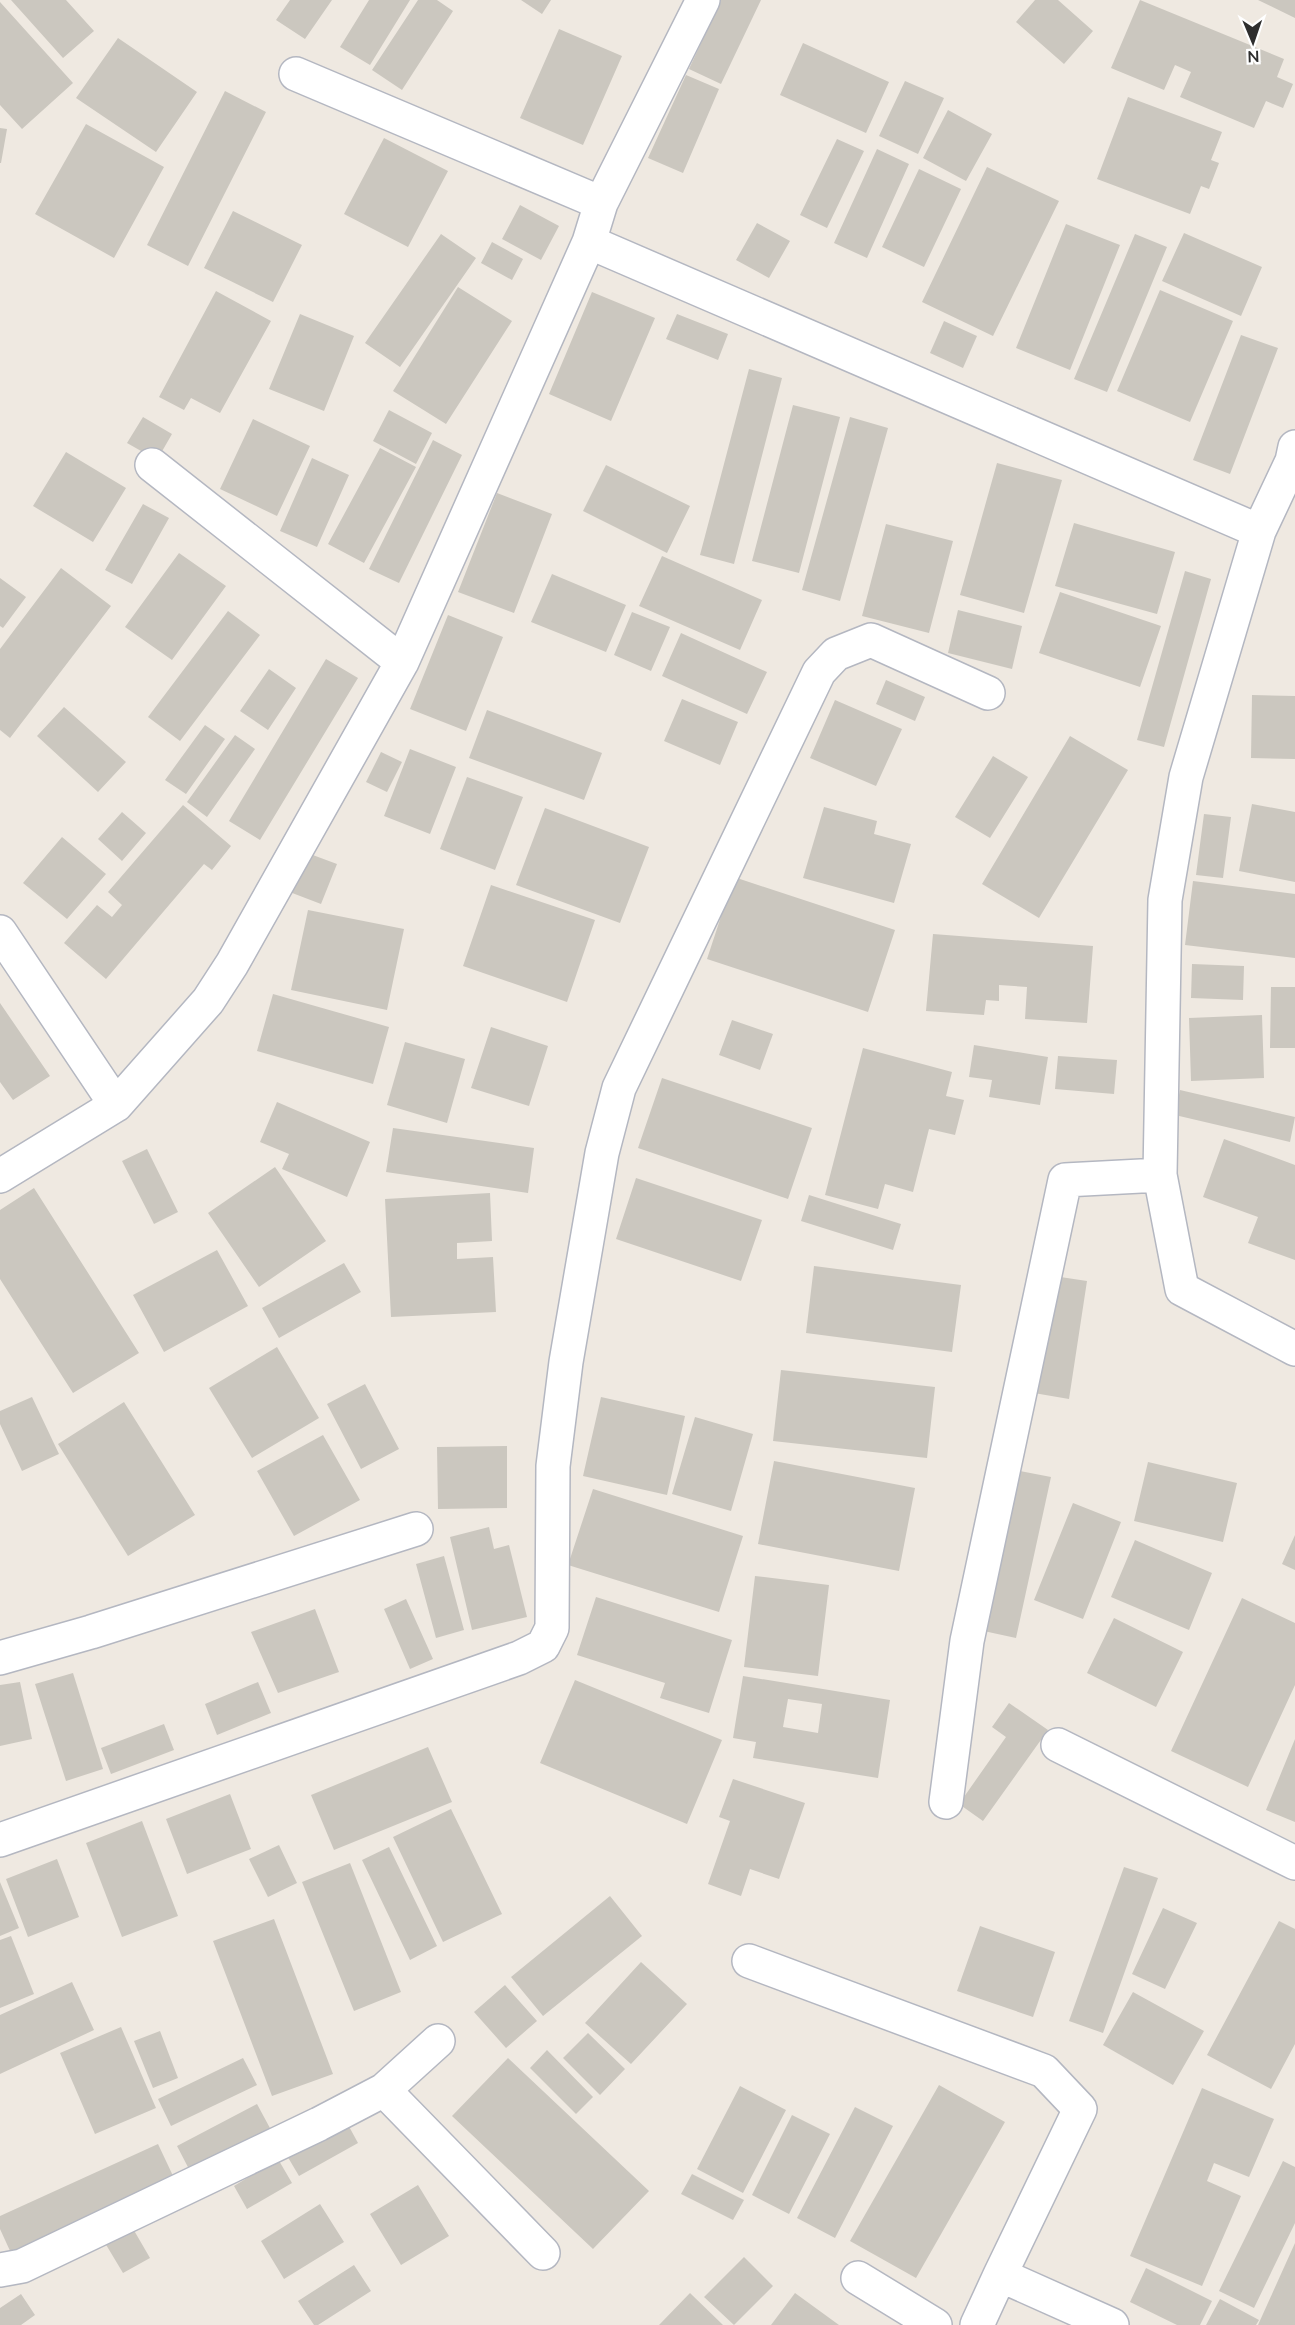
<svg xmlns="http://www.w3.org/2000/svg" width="1295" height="2325" font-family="Mulish,sans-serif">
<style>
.building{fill:#cbc7bf;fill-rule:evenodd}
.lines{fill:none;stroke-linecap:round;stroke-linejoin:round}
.minor-casing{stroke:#b4b7c1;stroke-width:36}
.minor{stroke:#fff;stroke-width:33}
</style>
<rect width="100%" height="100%" fill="#efe9e1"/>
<path class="building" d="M11,0h55l28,31 -31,27z
M290,0h42l-27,39 -29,-19z
M369,0h41l-40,65 -30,-18z
M418,0h19l16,11 -51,79 -30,-20z
M521,0h30l-9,14z
M721,0h40l-40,84 -32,-15z
M1035,0h23l35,31 -29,33 -48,-42z
M1140,0l144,59 -7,18 16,7 -10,24 -17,-7 -12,27 -74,-31 11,-25 -16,-7 -11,25 -53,-22z
M1258,0h37v18z
M0,2l73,81 -51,46 -22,-24z
M559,29l63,27 -39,89 -63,-27z
M118,38l79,54 -41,60 -80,-54z
M803,43l86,39 -23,51 -86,-38z
M686,75l33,14 -36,84 -35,-15z
M905,81l39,17 -26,56 -39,-18z
M225,91l41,21 -78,154 -41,-21z
M1128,97l94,35 -11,28 8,3 -10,26 -8,-3 -11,28 -93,-35z
M948,110l44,24 -26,47 -43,-23z
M86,124l78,43 -50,91 -79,-44z
M0,128l7,1 -6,34h-1z
M384,138l64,33 -40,76 -64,-33z
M837,139l27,12 -37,77 -27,-13z
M877,149l32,15 -42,94 -33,-15z
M987,167l72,34 -66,135 -71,-34z
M919,169l42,20 -37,78 -42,-20z
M520,205l39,21 -18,34 -39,-21z
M233,211l69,34 -29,57 -69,-34z
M757,223l33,18 -21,37 -33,-18z
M1066,224l54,21 -50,125 -54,-22z
M1184,233l78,34 -21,49 -79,-35z
M441,234l35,24 -76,109 -35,-24z
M1135,234l32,13 -60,145 -33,-13z
M492,242l31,17 -11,21 -31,-17z
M458,287l54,34 -66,103 -53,-33z
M1160,290l73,31 -43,101 -73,-31z
M216,291l55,30 -51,92 -29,-15 -7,12 -25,-13z
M592,292l63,26 -44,103 -62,-27z
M300,314l54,22 -30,75 -55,-22z
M677,314l51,20 -10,26 -52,-21z
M944,321l33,15 -14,32 -33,-15z
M1241,335l37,13 -48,126 -37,-14z
M749,369l33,9 -48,186 -34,-9z
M793,405l47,12 -41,156 -47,-12z
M389,410l43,23 -16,31 -43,-23z
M143,417l29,17 -15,26 -30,-17z
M850,417l38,11 -48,173 -38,-11z
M253,419l57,27 -33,70 -57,-27z
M433,440l29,15 -63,128 -30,-14z
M380,448l36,19 -52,96 -36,-19z
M66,452l60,36 -33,54 -60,-36z
M312,458l37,17 -32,72 -37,-16z
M997,463l65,17 -38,133 -64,-18z
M606,465l84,41 -23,47 -84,-42z
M497,493l55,21 -38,99 -56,-21z
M143,504l26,14 -37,66 -27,-14z
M1074,523l101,29 -18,62 -102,-28z
M886,524l67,17 -24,92 -67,-17z
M179,553l47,33 -54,74 -47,-33z
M662,556l100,44 -22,50 -101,-44z
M61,568l50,38 -101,132 -10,-8v-81z
M1185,571l26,8 -47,168 -27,-7z
M552,574l74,31 -20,47 -75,-30z
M0,578l26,19 -23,31 -3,-2z
M1060,592l101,34 -21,61 -101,-34z
M958,610l64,16 -10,43 -64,-16z
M228,611l32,24 -80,106 -32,-24z
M632,612l38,15 -19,44 -37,-16z
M448,615l55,22 -37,94 -56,-22z
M681,633l86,39 -20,42 -85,-38z
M326,659l32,19 -98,162 -31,-19z
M269,669l27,19 -28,42 -28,-19z
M886,680l39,17 -10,24 -39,-17z
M1252,695l43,1v63l-44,-1z
M682,699l56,23 -18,43 -56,-24z
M835,700l67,29 -26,57 -66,-28z
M64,707l62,55 -28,30 -61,-56z
M487,710l115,43 -18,47 -115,-42z
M205,725l20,14 -39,55 -21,-14z
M235,735l20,14 -48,68 -20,-15z
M1070,736l58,34 -89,148 -57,-34z
M410,749l46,18 -26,67 -46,-18z
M381,752l21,10 -15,30 -21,-10z
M993,756l35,21 -38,61 -35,-21z
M467,777l56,20 -28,73 -55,-21z
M1252,804l43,8v70l-56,-11z
M183,805l48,41 -19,24 -8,-6 -98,115 -42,-36 33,-38 15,12 10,-12 -14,-13z
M824,807l53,14 -3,13 37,10 -17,59 -91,-25z
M545,808l104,39 -29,76 -104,-38z
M122,812l24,21 -24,28 -24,-22z
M1204,814l27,3 -8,61 -27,-3z
M62,837l44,37 -39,45 -44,-36z
M302,851l35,13 -16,40 -34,-13z
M734,877l161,53 -27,82 -161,-53z
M1193,881l102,13v64l-110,-13z
M491,885l104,35 -28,82 -104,-36z
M308,910l96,19 -17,81 -96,-20z
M933,934l160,12 -6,77 -62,-4 2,-32 -28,-2v16l-13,-1 -2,15 -58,-4z
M1192,964l52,2 -1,34 -52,-2z
M1271,987h24v61h-25z
M273,994l116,33 -16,57 -116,-33z
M0,1003l50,73 -37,24 -13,-18z
M1262,1015l2,63 -73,3 -2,-63z
M732,1020l41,14 -13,36 -41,-15z
M491,1027l57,19 -19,60 -58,-18z
M405,1042l60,17 -18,64 -60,-18z
M974,1045l74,12 -8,48 -51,-8 3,-17 -23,-3z
M863,1048l89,24 -6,24 18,4 -9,35 -26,-6 -16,63 -28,-8 -7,25 -53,-14z
M1058,1056l59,4 -3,34 -59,-5z
M662,1078l150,50 -24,71 -150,-51z
M1180,1090l115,27 -5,25 -115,-27z
M277,1102l93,40 -23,55 -65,-28 7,-15 -29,-12z
M393,1128l141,20 -6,45 -142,-21z
M1224,1139l71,26v95l-47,-17 10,-26 -55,-20z
M147,1149l31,63 -24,12 -32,-63z
M275,1167l51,74 -67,46 -51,-74z
M636,1178l126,42 -21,61 -125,-42z
M34,1188l105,165 -66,40 -73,-114v-69z
M490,1193l2,48 -35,2v16l36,-2 3,55 -105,5 -6,-118z
M809,1195l92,29 -8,26 -92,-29z
M217,1250l31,56 -84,46 -31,-57z
M344,1263l17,29 -82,46 -17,-30z
M814,1266l147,19 -9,67 -146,-19z
M1047,1275l40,6 -18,118 -41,-7z
M277,1347l42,71 -67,40 -43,-70z
M781,1370l154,17 -8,71 -154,-17z
M365,1384l34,65 -38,20 -34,-65z
M32,1397l27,57 -37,17 -22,-47v-13z
M601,1397l84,19 -18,79 -84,-19z
M124,1402l71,113 -67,41 -70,-112z
M695,1417l58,17 -22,77 -59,-17z
M323,1435l37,65 -66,36 -37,-65z
M507,1446v62l-69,1 -1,-62z
M774,1461l141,27 -16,83 -141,-27z
M1148,1462l89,21 -14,59 -89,-21z
M1015,1470l36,7 -35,161 -37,-8z
M593,1489l150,47 -24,76 -151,-47z
M1073,1503l48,19 -38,97 -49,-19z
M489,1527l5,22 15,-4 18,72 -55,13 -22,-93z
M1295,1535v35l-13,-6z
M1135,1540l77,33 -23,57 -78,-33z
M444,1556l20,74 -28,8 -20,-74z
M755,1576l74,9 -11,91 -74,-9z
M596,1597l136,43 -23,73 -49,-15 5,-15 -88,-28z
M1242,1598l53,25v62l-47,102 -77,-36z
M406,1599l27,60 -23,10 -26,-60z
M315,1609l24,63 -61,21 -27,-61z
M1114,1618l69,34 -27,55 -69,-34z
M73,1673l30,96 -37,12 -31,-97z
M743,1676l147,24 -12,78 -125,-20 3,-16 -23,-4zM788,1699l34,5 -4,29 -35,-6z
M575,1680l147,60 -35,84 -147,-61z
M20,1682l12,57 -32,7v-61z
M258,1682l13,31 -54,22 -12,-31z
M1009,1703l39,27 -65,91 -24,-17 47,-67 -14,-10z
M164,1724l10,26 -63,24 -10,-26z
M1295,1739v83l-29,-12z
M428,1747l24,55 -118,48 -23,-55z
M733,1779l72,24 -26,76 -29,-10 -9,27 -33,-12 22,-63 -11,-4z
M230,1794l21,55 -64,25 -21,-55z
M451,1809l51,105 -59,28 -50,-105z
M142,1821l36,95 -56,21 -36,-94z
M279,1845l18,38 -29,14 -19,-38z
M389,1847l48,99 -27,14 -48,-100z
M57,1859l22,58 -51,20 -22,-58z
M350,1863l51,129 -47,19 -52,-129z
M1124,1867l34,11 -55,155 -34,-12z
M0,1882l19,46 -19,8z
M610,1896l32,40 -99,80 -32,-39z
M1163,1908l34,15 -32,66 -33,-15z
M274,1919l59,155 -61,22 -59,-155z
M1279,1921l16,8v115l-24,45 -64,-34z
M980,1926l75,26 -22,65 -76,-26z
M11,1936l23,58 -34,14v-68z
M641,1962l46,42 -56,60 -46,-41z
M72,1982l22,48 -94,44v-59z
M505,1985l32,36 -31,27 -32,-36z
M1133,1992l71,39 -31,54 -70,-40z
M121,2027l35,81 -61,26 -35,-81z
M160,2031l18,47 -25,10 -19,-47z
M588,2033l37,36 -25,26 -37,-37z
M547,2050l46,47 -17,17 -46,-46z
M243,2058l14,27 -86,41 -13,-27z
M508,2058l141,133 -56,58 -141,-133z
M939,2085l66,37 -89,156 -66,-37z
M740,2086l46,24 -43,83 -46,-24z
M1202,2088l72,31 -25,58 -35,-14 -7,18 34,15 -39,90 -72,-30z
M257,2104l14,26 -81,41 -13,-25z
M855,2107l38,19 -58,112 -38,-20z
M792,2115l38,19 -41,80 -37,-19z
M346,2121l12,22 -59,33 -13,-22z
M158,2144l16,34 -163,75 -11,-24v-13z
M278,2159l14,24 -45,26 -13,-23z
M1283,2161l12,6v56l-41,85 -35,-17z
M692,2174l52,26 -11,20 -52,-26z
M418,2185l31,51 -48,29 -31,-51z
M320,2204l24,38 -60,37 -23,-38z
M132,2227l18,31 -27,15 -18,-30z
M1295,2243v82h-37z
M744,2257l29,29 -39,39 -30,-28z
M354,2265l17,26 -53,34h-4l-16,-24z
M1146,2268l66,33 -12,24h-23l-47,-23z
M690,2293l33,32h-64z
M795,2293l44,32h-68z
M21,2294l14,21 -14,10h-21v-17z
M1220,2299l39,21 -3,5h-50z"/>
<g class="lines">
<g class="minor-casing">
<path id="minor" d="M296,74l305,129
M589,242l670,289
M1295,447l-3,14 -33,70 -73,246 -21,123 -5,275 22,114 113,60
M152,465l250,197
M0,932l116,173
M0,1176l116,-71 92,-104 24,-37 170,-302 187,-420 12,-39 102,-203
M0,1658l91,-26 325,-103
M1058,1745l237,118
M946,1802l21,-161 98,-461 95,-5
M0,1840l519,-182 24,-12 9,-18 1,-162 13,-104 36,-209 17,-65 200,-416 17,-18 35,-14 117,53
M749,1961l295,110 36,38 -80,166
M384,2090l159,163
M0,2270l22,-4 297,-142 65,-34 54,-49
M858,2278l77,47
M977,2325l23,-50 112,50"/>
</g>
<use href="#minor" class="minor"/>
</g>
<g transform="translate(1253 42) rotate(178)" stroke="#ffffff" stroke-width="4.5" paint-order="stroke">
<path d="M0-4.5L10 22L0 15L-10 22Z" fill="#2e2e2e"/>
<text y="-9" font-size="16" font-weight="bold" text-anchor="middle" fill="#2e2e2e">N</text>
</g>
</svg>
